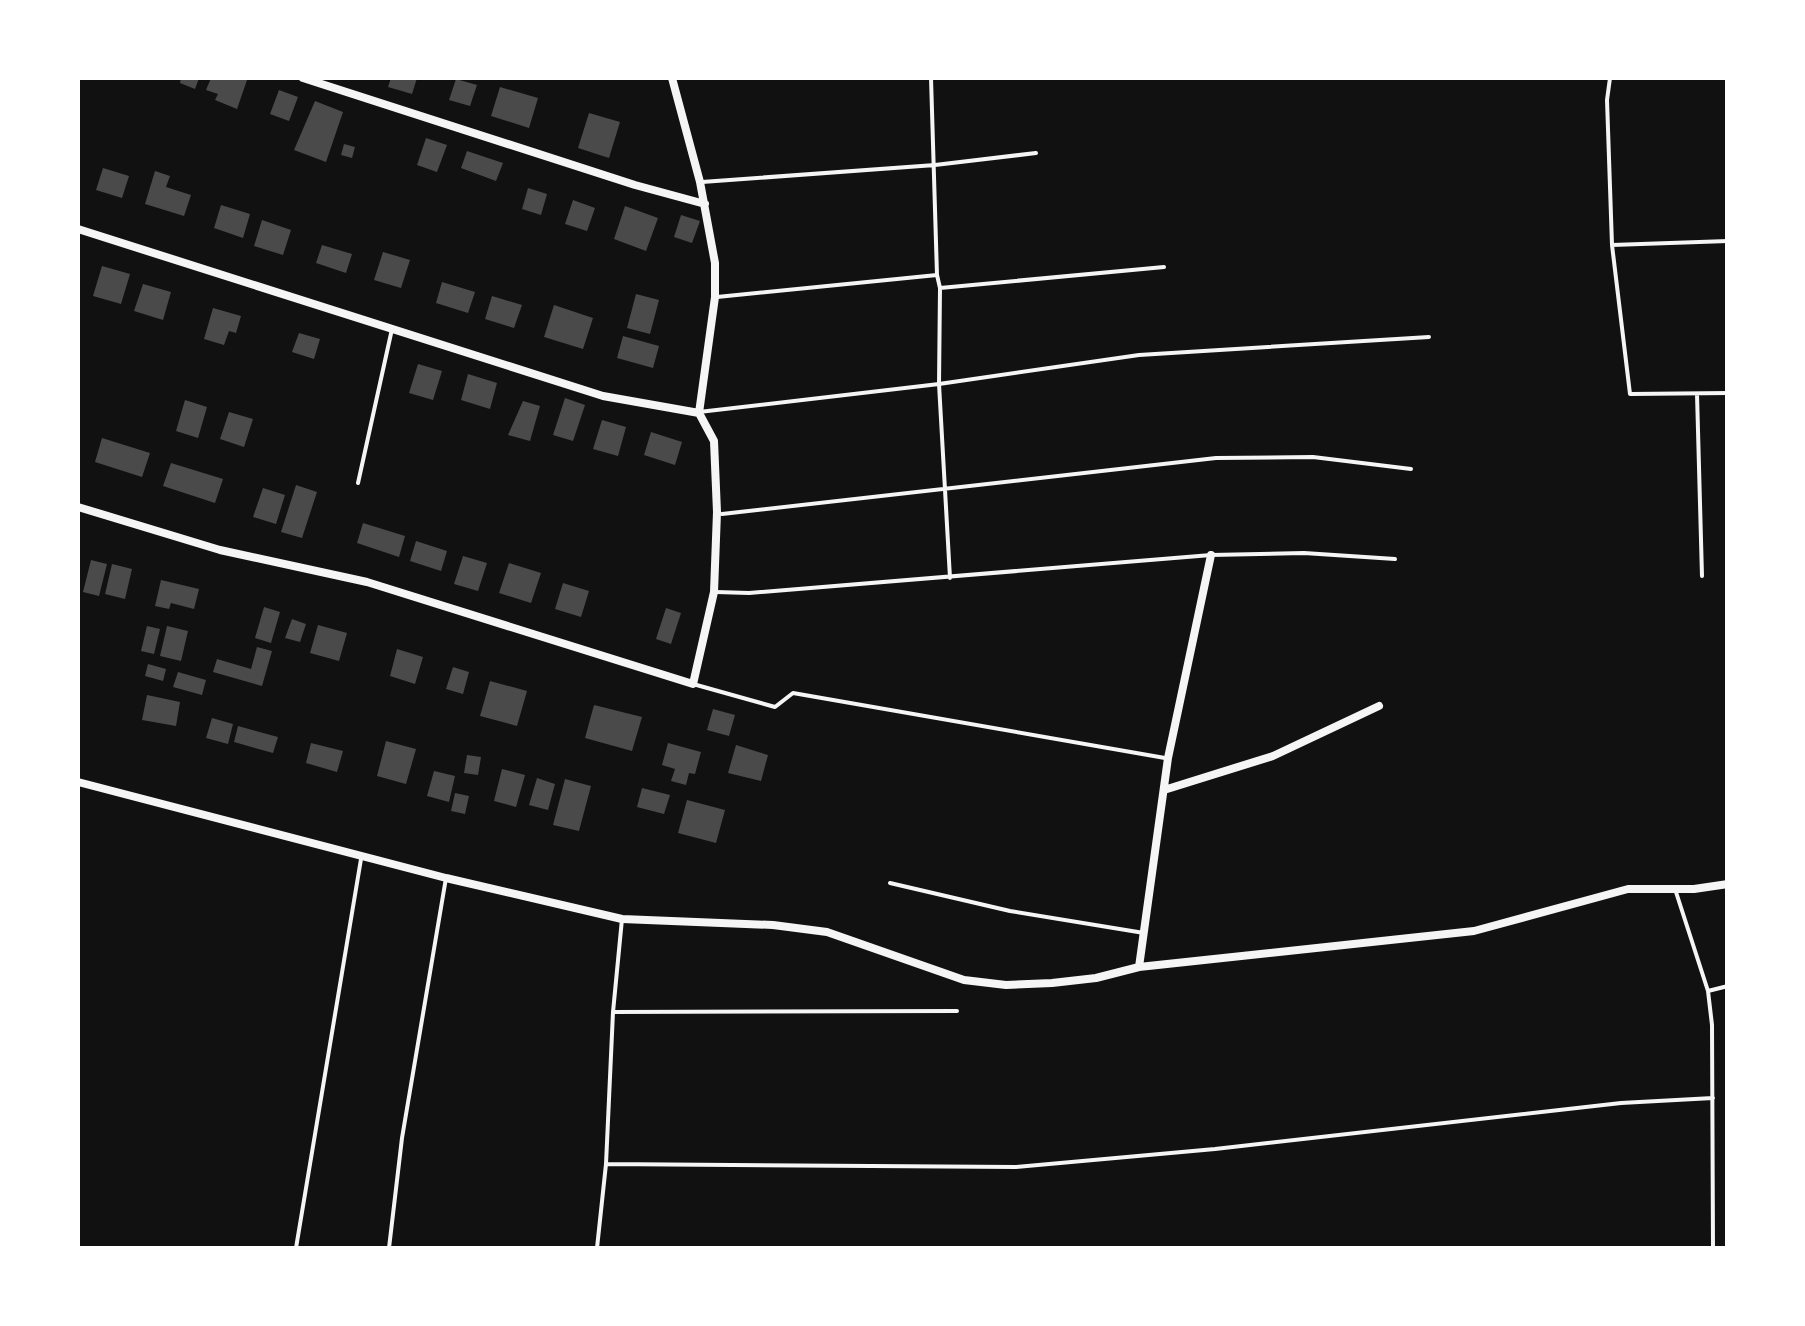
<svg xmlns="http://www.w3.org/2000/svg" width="1805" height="1326" font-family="'Roboto Condensed',sans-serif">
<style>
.building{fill:#4a4a4a}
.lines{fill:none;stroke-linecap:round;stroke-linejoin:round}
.service{stroke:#f5f5f5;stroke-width:4}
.minor{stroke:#f5f5f5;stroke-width:8}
</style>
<rect width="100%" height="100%" fill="#111"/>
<path class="building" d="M181,78h18l-4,11 -15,-6z
M211,78l36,2 -10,29 -22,-9 3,-6 -12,-4z
M391,78h26l-5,16 -24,-7z
M456,79l21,6 -7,21 -21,-6z
M500,87l38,11 -9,30 -38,-12z
M279,90l19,7 -9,24 -19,-7z
M315,101l28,11 -17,50 -32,-12z
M589,113l31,9 -11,36 -31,-10z
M426,138l21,7 -10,27 -20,-7z
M344,144l11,3 -3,11 -11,-3z
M467,151l36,12 -7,18 -35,-13z
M103,168l26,8 -7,22 -26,-8z
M155,171l15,5 -4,11 25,8 -7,21 -39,-12z
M528,188l19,6 -6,21 -19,-6z
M573,200l22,8 -8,23 -22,-7z
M221,205l29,9 -7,24 -29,-10z
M625,206l33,12 -12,33 -32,-12z
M681,215l19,6 -8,22 -18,-6z
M262,220l29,10 -8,25 -29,-9z
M322,245l30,9 -6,19 -30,-10z
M383,252l27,8 -9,28 -27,-8z
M102,266l28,8 -9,30 -28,-8z
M442,282l33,10 -7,21 -32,-10z
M143,284l28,8 -8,28 -29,-9z
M636,294l23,6 -9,34 -23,-6z
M492,296l30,9 -8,23 -29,-9z
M554,305l39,13 -10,31 -39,-12z
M213,308l28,8 -5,17 -7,-2 -5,14 -20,-6z
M299,333l21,6 -6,20 -22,-7z
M623,336l36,10 -6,22 -36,-10z
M418,364l24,7 -9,29 -24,-7z
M468,374l29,9 -7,26 -29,-9z
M565,398l20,7 -12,36 -20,-6z
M185,400l22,7 -9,31 -22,-7z
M523,401l17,5 -10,35 -22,-6z
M229,412l24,7 -9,28 -24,-8z
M602,420l24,7 -8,29 -25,-7z
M651,432l31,10 -7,23 -31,-10z
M102,438l48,15 -8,24 -47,-15z
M171,463l52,16 -8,24 -52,-17z
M296,485l21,7 -15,46 -21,-6z
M263,488l22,7 -9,29 -23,-7z
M363,523l42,13 -6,21 -42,-14z
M416,541l31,10 -6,20 -31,-10z
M463,556l24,7 -9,28 -24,-7z
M91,560l16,4 -8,32 -16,-4z
M509,563l32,10 -10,30 -32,-10z
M112,564l20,5 -7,30 -20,-5z
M161,580l38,9 -5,20 -23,-6 -2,6 -14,-3z
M563,583l26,8 -8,26 -26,-8z
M264,607l16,5 -9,31 -16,-5z
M666,608l15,5 -10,31 -15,-5z
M292,619l14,5 -6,18 -15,-4z
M318,625l29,8 -8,28 -29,-8z
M147,626l13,3 -6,25 -13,-3z
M167,626l21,5 -7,30 -21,-5z
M257,647l15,4 -10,35 -49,-14 4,-13 34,10z
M397,649l26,8 -8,27 -25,-8z
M148,664l18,5 -3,12 -18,-5z
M453,667l16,5 -6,22 -17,-5z
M178,672l28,8 -4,15 -29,-8z
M490,681l37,10 -10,35 -37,-10z
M147,695l33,7 -4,24 -34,-6z
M594,705l48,12 -10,34 -47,-13z
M713,709l22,6 -6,21 -22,-6z
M212,718l21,6 -5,20 -22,-6z
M238,726l40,11 -5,16 -39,-11z
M386,741l30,8 -10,35 -29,-8z
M311,743l32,8 -6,21 -31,-9z
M668,743l33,9 -6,22 -6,-1 -3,12 -15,-4 4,-12 -13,-4z
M736,745l32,10 -7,26 -33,-8z
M467,755l14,2 -3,18 -14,-2z
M502,769l23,6 -9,32 -22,-6z
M434,771l21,5 -6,26 -22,-6z
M537,778l18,6 -7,26 -19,-5z
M565,779l26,7 -12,45 -26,-6z
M642,788l28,7 -6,19 -27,-7z
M455,793l14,3 -4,18 -14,-3z
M687,800l38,10 -9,33 -38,-10z"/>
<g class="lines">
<path class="service" d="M931,78l6,197 3,13 -1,96 11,194
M1610,78l-3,22 5,145 18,149 98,-1
M702,182l233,-17 101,-12
M1612,245l116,-4
M940,288l224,-21
M717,297l220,-22
M1697,394l5,182
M699,412l240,-28 200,-29 290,-18
M358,483l34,-154
M722,514l494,-56 97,-1 98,12
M716,592l33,1 462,-38 93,-2 91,6
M693,684l82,23 18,-14 372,65
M890,883l120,28 134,22
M1675,889l33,102 4,34 1,223
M1708,991l20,-5
M613,1012l344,-1
M606,1164l410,3 199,-18 406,-46 92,-5
M296,1248l65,-389
M389,1248l13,-110 44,-260
M597,1248l9,-84 7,-152 9,-93"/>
<path class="minor" d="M303,78l332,107 70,19
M78,229l525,167 96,17
M78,507l142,43 147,32 326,102 21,-92 3,-80 -3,-71 -15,-28 16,-116v-34l-15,-81 -28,-104
M78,782l368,96 176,41 151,6 54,7 137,48 42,5 46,-2 44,-5 43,-11 335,-36 154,-42h66l34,-5
M1164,790l109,-34 106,-50
M1139,967l29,-209 43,-203"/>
</g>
<rect width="1805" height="1326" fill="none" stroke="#ffffff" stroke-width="160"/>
</svg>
